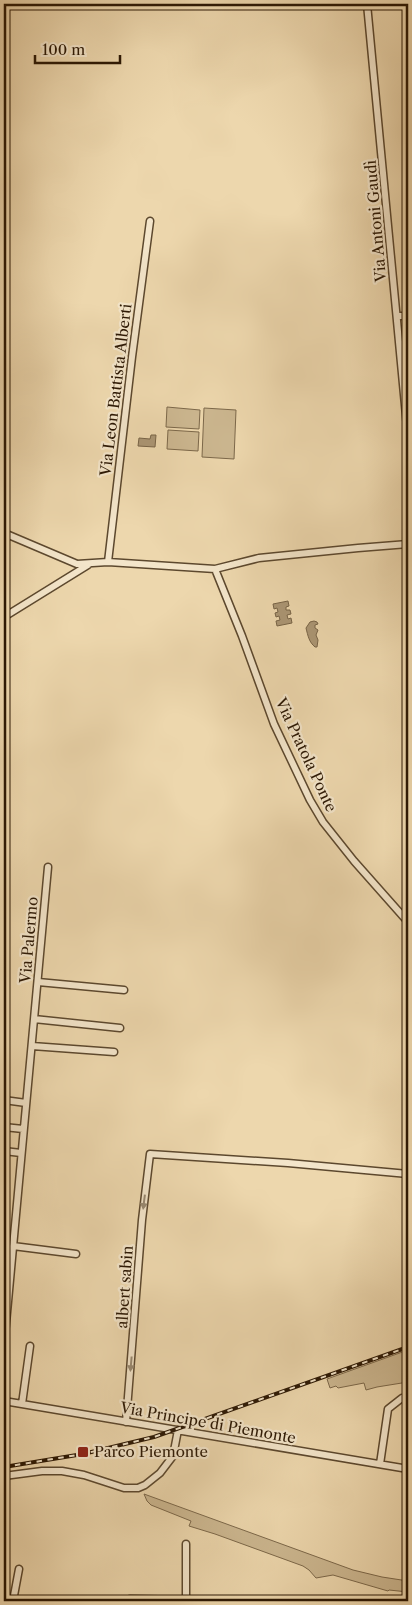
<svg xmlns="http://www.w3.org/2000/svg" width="412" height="1605" font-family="'Libre Caslon Text',serif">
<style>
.green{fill:#ccb790;stroke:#7c684a}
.water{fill:#ab9674;stroke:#786447}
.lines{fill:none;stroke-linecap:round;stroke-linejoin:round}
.minor-casing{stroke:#5c482e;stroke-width:9}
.minor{stroke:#f3e5ca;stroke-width:6}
.rail-casing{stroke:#2c1804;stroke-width:4}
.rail{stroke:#f3e5ca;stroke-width:2;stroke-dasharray:5.5;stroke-linecap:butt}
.oneway{fill:#998971}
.poi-dot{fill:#8f2418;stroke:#f3e5ca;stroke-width:2}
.labels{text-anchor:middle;stroke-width:4.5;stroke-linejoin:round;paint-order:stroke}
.street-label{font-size:15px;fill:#2c1804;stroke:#f3e5ca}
.poi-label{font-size:15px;fill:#2c1804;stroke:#f3e5ca;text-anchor:start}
</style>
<rect width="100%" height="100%" fill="#edd7ad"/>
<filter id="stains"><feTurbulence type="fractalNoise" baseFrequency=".004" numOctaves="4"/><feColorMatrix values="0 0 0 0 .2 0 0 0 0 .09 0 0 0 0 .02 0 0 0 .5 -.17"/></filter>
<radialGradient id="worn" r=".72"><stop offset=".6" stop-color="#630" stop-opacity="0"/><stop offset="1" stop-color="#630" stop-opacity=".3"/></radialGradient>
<path class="green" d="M167,407l33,3 -1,19 -33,-2z
M204,408l32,2 -2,49 -32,-2z
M168,430l31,2 -1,19 -31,-2z
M408,1350v32l-31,5 -11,3 -2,-7 -26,5 -2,-2 -6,2 -3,-9z
M144,1494l209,76 29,7 26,4v11l-19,-2 -1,1 -55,-16 -17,3 -7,-8 -6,-4 -88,-32 -26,-8 2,-5 -40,-16 -4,-4z"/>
<path class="water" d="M151,435h5l-1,12 -17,-1 1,-8 11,1z
M288,601l1,5 -3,1v3h4l1,4 -4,1 1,4 3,-1 1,5 -15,3 -1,-5 4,-1 -1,-4 -3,1 -1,-4 3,-1 -1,-4 -3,1 -1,-5z
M314,621l3,1 1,2 -3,1v3l3,2 -2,5 2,5 -1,7h-2c-6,-5 -7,-11 -9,-19l4,-6z"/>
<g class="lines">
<g class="minor-casing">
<path id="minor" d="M367,4l41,433
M397,316h11
M4,533l73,31 31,-2 107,7 44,-11 99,-10 50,-4
M108,562l24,-205 18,-136
M215,569l27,67 32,88 36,76 13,22 31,39 54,61
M4,617l84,-52
M38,982l86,8
M34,1019l86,9
M32,1046l82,6
M4,1100l22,3
M4,1127l19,2
M4,1151l17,2
M13,1246l63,8
M4,1345l44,-478
M4,1401l404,68
M22,1404l8,-58
M126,1422l16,-202 8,-66 138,9 120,11
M380,1464l8,-55 14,-11
M4,1476l38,-5h20l22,4 40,13h14l7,-3 15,-12 13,-17 5,-26
M186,1544v57
M130,1599l56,1
M13,1601l6,-32"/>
</g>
<use href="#minor" class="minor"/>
<g class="rail-casing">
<path id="rail" d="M4,1467l79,-13 71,-17 254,-90"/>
</g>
<use href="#rail" class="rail"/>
</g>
<defs><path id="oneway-solid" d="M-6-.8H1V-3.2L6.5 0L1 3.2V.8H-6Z" transform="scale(1.25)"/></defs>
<g class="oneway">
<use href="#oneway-solid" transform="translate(144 1202) rotate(97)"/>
<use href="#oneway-solid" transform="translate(131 1364) rotate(95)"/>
</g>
<rect class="poi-dot" x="77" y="1446" width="12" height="12" rx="2.5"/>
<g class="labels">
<g class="street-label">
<text transform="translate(376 221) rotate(-95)" y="5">Via Antoni Gaudì</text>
<text transform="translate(116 390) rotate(-83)" y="5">Via Leon Battista Alberti</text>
<text transform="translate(306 755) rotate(65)" y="5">Via Pratola Ponte</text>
<text transform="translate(29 940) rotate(-85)" y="5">Via Palermo</text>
<text transform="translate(125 1287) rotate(-86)" y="5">albert sabin</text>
<text transform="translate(208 1423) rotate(10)" y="5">Via Principe di Piemonte</text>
</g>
<g class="poi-label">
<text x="94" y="1457">Parco Piemonte</text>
</g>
</g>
<rect width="412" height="1605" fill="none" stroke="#edd7ad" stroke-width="20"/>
<rect x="5" y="5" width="402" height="1595" fill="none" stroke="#2c1804" stroke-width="2.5"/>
<rect x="10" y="10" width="392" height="1585" fill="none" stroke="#2c1804"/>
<path d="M35 55v8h85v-8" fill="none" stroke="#2c1804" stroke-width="2.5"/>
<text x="42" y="55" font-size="15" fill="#2c1804" stroke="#f3e5ca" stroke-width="4" paint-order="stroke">100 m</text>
<rect width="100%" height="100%" filter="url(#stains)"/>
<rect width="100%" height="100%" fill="url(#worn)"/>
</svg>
